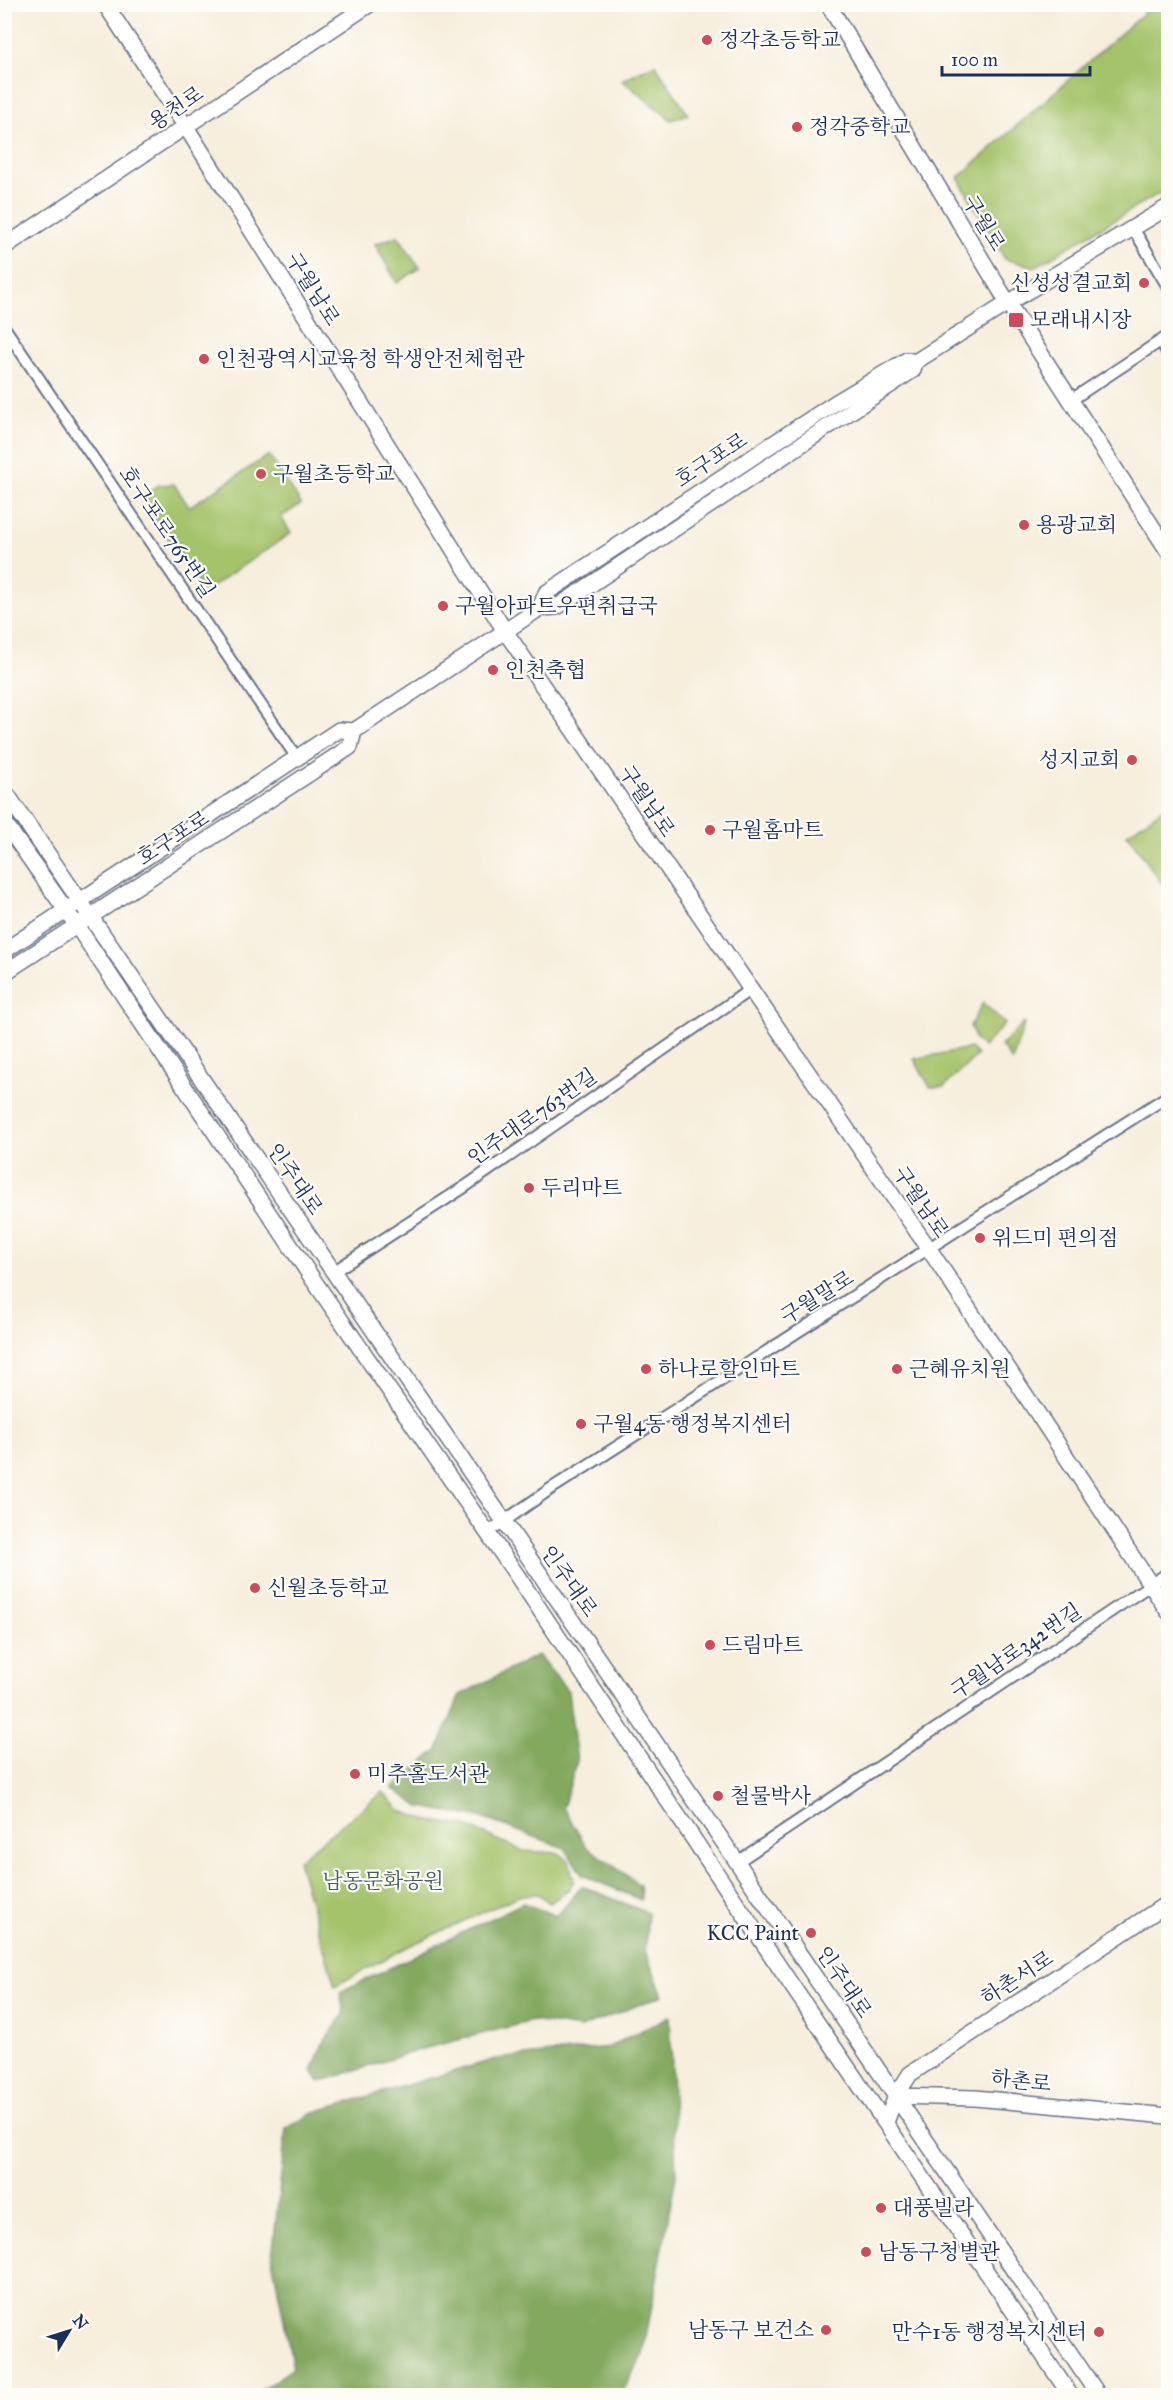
<svg xmlns="http://www.w3.org/2000/svg" width="1173" height="2400" font-family="'IM FELL Great Primer','Noto Serif KR',serif">
<style>
.green{fill:#a4c36a;stroke:#607964;stroke-width:1.5}
.forest{fill:#83a95e;stroke:#4f6c5e;stroke-width:1.5}
.lines{fill:none;stroke-linecap:round;stroke-linejoin:round}
.street-casing{stroke:#68728a;stroke-width:14}
.secondary-casing{stroke:#68728a;stroke-width:18}
.street{stroke:#fff;stroke-width:10}
.secondary{stroke:#fff;stroke-width:15}
.poi-dot{fill:#d1495b;stroke:#fdfcf7;stroke-width:2}
.labels{text-anchor:middle;stroke-width:4.5;stroke-linejoin:round;paint-order:stroke}
.poi-label{font-size:21px;fill:#1b2f5e;stroke:#fdfcf7;text-anchor:start}
.street-label{font-size:21px;fill:#1b2f5e;stroke:#fdfcf7}
.park-label{font-size:21px;fill:#445b62;stroke:#fdfcf7}
</style>
<rect width="100%" height="100%" fill="#fdfcf7"/>
<filter id="ink" filterUnits="userSpaceOnUse"><feTurbulence type="fractalNoise" baseFrequency=".0167" numOctaves="2"/><feDisplacementMap in="SourceGraphic" scale="12" xChannelSelector="R" yChannelSelector="G"/><feConvolveMatrix kernelMatrix="1 2 1 2 8 2 1 2 1" color-interpolation-filters="sRGB"/></filter>
<filter id="wash" filterUnits="userSpaceOnUse"><feTurbulence type="fractalNoise" baseFrequency=".008" numOctaves="4" result="noise"/><feDisplacementMap in="SourceGraphic" scale="24" xChannelSelector="R" yChannelSelector="G"/><feGaussianBlur stdDeviation="1.35" result="paint"/><feColorMatrix in="noise" values="0 0 0 0 0 0 0 0 0 0 0 0 0 0 0 0 0 1.4 0 .05"/><feComposite in="paint" operator="in"/></filter>
<g filter="url(#wash)">
<rect width="100%" height="100%" fill="#f7eedc"/>
<path class="green" d="M1154,4l14,1v183l-133,79 -30,-8 -47,-81z
M655,64l33,50 -17,6 -49,-40z
M398,236l22,32 -23,15 -22,-39z
M269,455l32,49 -20,13 10,16 -87,59 -63,-95 18,-12 15,-1 15,23z
M1168,805v87l-41,-58z
M983,1003l22,21 -22,23 -9,-8v-5l-4,-8z
M1025,1022l-13,39 -11,-16z
M970,1048l7,7 -33,32h-14l-16,-28z
M383,1792l18,19 29,10 36,5 57,25 36,2 10,8 5,20 -6,9 -18,13 -12,-9 -17,1 -114,52 -72,39 -37,-126z"/>
<path class="forest" d="M538,1655l30,36 9,70 -14,47 23,38 54,39 1,15 -59,-25 -17,-27 -86,-31 -59,-10 -28,-19 46,-39 22,-54z
M582,1886l66,27 -3,38 18,44 -82,33 -49,-7 -113,29 -100,32 -7,-11 10,-26 22,-31 -4,-22 183,-89 34,13z
M670,2016l6,160 -33,178 -22,41h-367l39,-27 -21,-110 14,-130 32,-17 178,-52 113,-12z"/>
</g>
<g filter="url(#ink)">
<g class="lines">
<g class="street-casing">
<path id="street" d="M1133,228l35,59
M4,327l293,431
M1161,341l7,13
M1071,400l97,-64
M333,1272l133,-86 285,-197
M487,1533l62,-43 619,-394
M737,1862l431,-289"/>
</g>
<g class="secondary-casing">
<path id="secondary" d="M105,4l81,123 319,504 424,618 239,362
M828,4l180,299 160,248
M4,247l366,-243
M540,608l6,-15 289,-190 72,-43 8,2
M4,790l733,1072 362,534
M4,822l73,104 237,355 204,296 266,397 287,422
M4,951l335,-221 15,1 186,-123 17,-1 356,-237 2,-8 93,-59 160,-96
M4,973l346,-226 4,-16
M896,2096l14,-22 258,-171
M886,2122l10,-26 79,2 193,18"/>
</g>
<use href="#street" class="street"/>
<use href="#secondary" class="secondary"/>
</g>
</g>
<g class="poi-dot">
<circle cx="707" cy="40" r="6"/>
<circle cx="797" cy="127" r="6"/>
<circle cx="1144" cy="283" r="6"/>
<rect x="1008" y="312" width="16" height="16" rx="3"/>
<circle cx="204" cy="359" r="6"/>
<circle cx="261" cy="474" r="6"/>
<circle cx="1024" cy="525" r="6"/>
<circle cx="443" cy="606" r="6"/>
<circle cx="493" cy="670" r="6"/>
<circle cx="1132" cy="760" r="6"/>
<circle cx="710" cy="830" r="6"/>
<circle cx="529" cy="1188" r="6"/>
<circle cx="980" cy="1238" r="6"/>
<circle cx="646" cy="1369" r="6"/>
<circle cx="897" cy="1369" r="6"/>
<circle cx="581" cy="1424" r="6"/>
<circle cx="255" cy="1588" r="6"/>
<circle cx="710" cy="1645" r="6"/>
<circle cx="355" cy="1774" r="6"/>
<circle cx="718" cy="1796" r="6"/>
<circle cx="811" cy="1933" r="6"/>
<circle cx="881" cy="2208" r="6"/>
<circle cx="866" cy="2252" r="6"/>
<circle cx="826" cy="2330" r="6"/>
<circle cx="1099" cy="2332" r="6"/>
</g>
<g class="labels">
<g class="poi-label">
<text x="719" y="47">정각초등학교</text>
<text x="809" y="134">정각중학교</text>
<text x="1132" y="290" text-anchor="end">신성성결교회</text>
<text x="1030" y="327">모래내시장</text>
<text x="216" y="366">인천광역시교육청 학생안전체험관</text>
<text x="273" y="481">구월초등학교</text>
<text x="1036" y="532">용광교회</text>
<text x="455" y="613">구월아파트우편취급국</text>
<text x="505" y="677">인천축협</text>
<text x="1120" y="767" text-anchor="end">성지교회</text>
<text x="722" y="837">구월홈마트</text>
<text x="541" y="1195">두리마트</text>
<text x="992" y="1245">위드미 편의점</text>
<text x="658" y="1376">하나로할인마트</text>
<text x="909" y="1376">근혜유치원</text>
<text x="593" y="1431">구월4동 행정복지센터</text>
<text x="267" y="1595">신월초등학교</text>
<text x="722" y="1652">드림마트</text>
<text x="367" y="1781">미추홀도서관</text>
<text x="730" y="1803">철물박사</text>
<text x="799" y="1940" text-anchor="end">KCC Paint</text>
<text x="893" y="2215">대풍빌라</text>
<text x="878" y="2259">남동구청별관</text>
<text x="814" y="2337" text-anchor="end">남동구 보건소</text>
<text x="1087" y="2339" text-anchor="end">만수1동 행정복지센터</text>
</g>
<g class="street-label">
<text transform="translate(176 108) rotate(-34)" y="7">용천로</text>
<text transform="translate(984 223) rotate(59)" y="7">구월로</text>
<text transform="translate(313 289) rotate(58)" y="7">구월남로</text>
<text transform="translate(711 460) rotate(-33)" y="7">호구포로</text>
<text transform="translate(167 532) rotate(56)" y="7">호구포로765번길</text>
<text transform="translate(647 801) rotate(56)" y="7">구월남로</text>
<text transform="translate(173 838) rotate(-33)" y="7">호구포로</text>
<text transform="translate(532 1117) rotate(-35)" y="7">인주대로763번길</text>
<text transform="translate(295 1179) rotate(56)" y="7">인주대로</text>
<text transform="translate(921 1202) rotate(56)" y="7">구월남로</text>
<text transform="translate(817 1297) rotate(-32)" y="7">구월말로</text>
<text transform="translate(569 1581) rotate(55)" y="7">인주대로</text>
<text transform="translate(1016 1651) rotate(-34)" y="7">구월남로342번길</text>
<text transform="translate(1017 1978) rotate(-33)" y="7">하촌서로</text>
<text transform="translate(844 1982) rotate(56)" y="7">인주대로</text>
<text transform="translate(1021 2081) rotate(6)" y="7">하촌로</text>
</g>
<g class="park-label">
<text x="383" y="1888">남동문화공원</text>
</g>
</g>
<rect width="1173" height="2400" fill="none" stroke="#fdfcf7" stroke-width="24"/>
<g transform="translate(69 2331) rotate(52)" stroke="#fdfcf7" stroke-width="4.5" paint-order="stroke">
<path d="M0-4.5L10 22L0 15L-10 22Z" fill="#1b2f5e"/>
<text y="-9" font-size="16" font-weight="bold" text-anchor="middle" fill="#1b2f5e">N</text>
</g>
<path d="M942 66v9h148v-9" fill="none" stroke="#1b2f5e" stroke-width="3"/>
<text x="951" y="66" font-size="18" fill="#1b2f5e" stroke="#fdfcf7" stroke-width="4.5" paint-order="stroke">100 m</text>
</svg>
